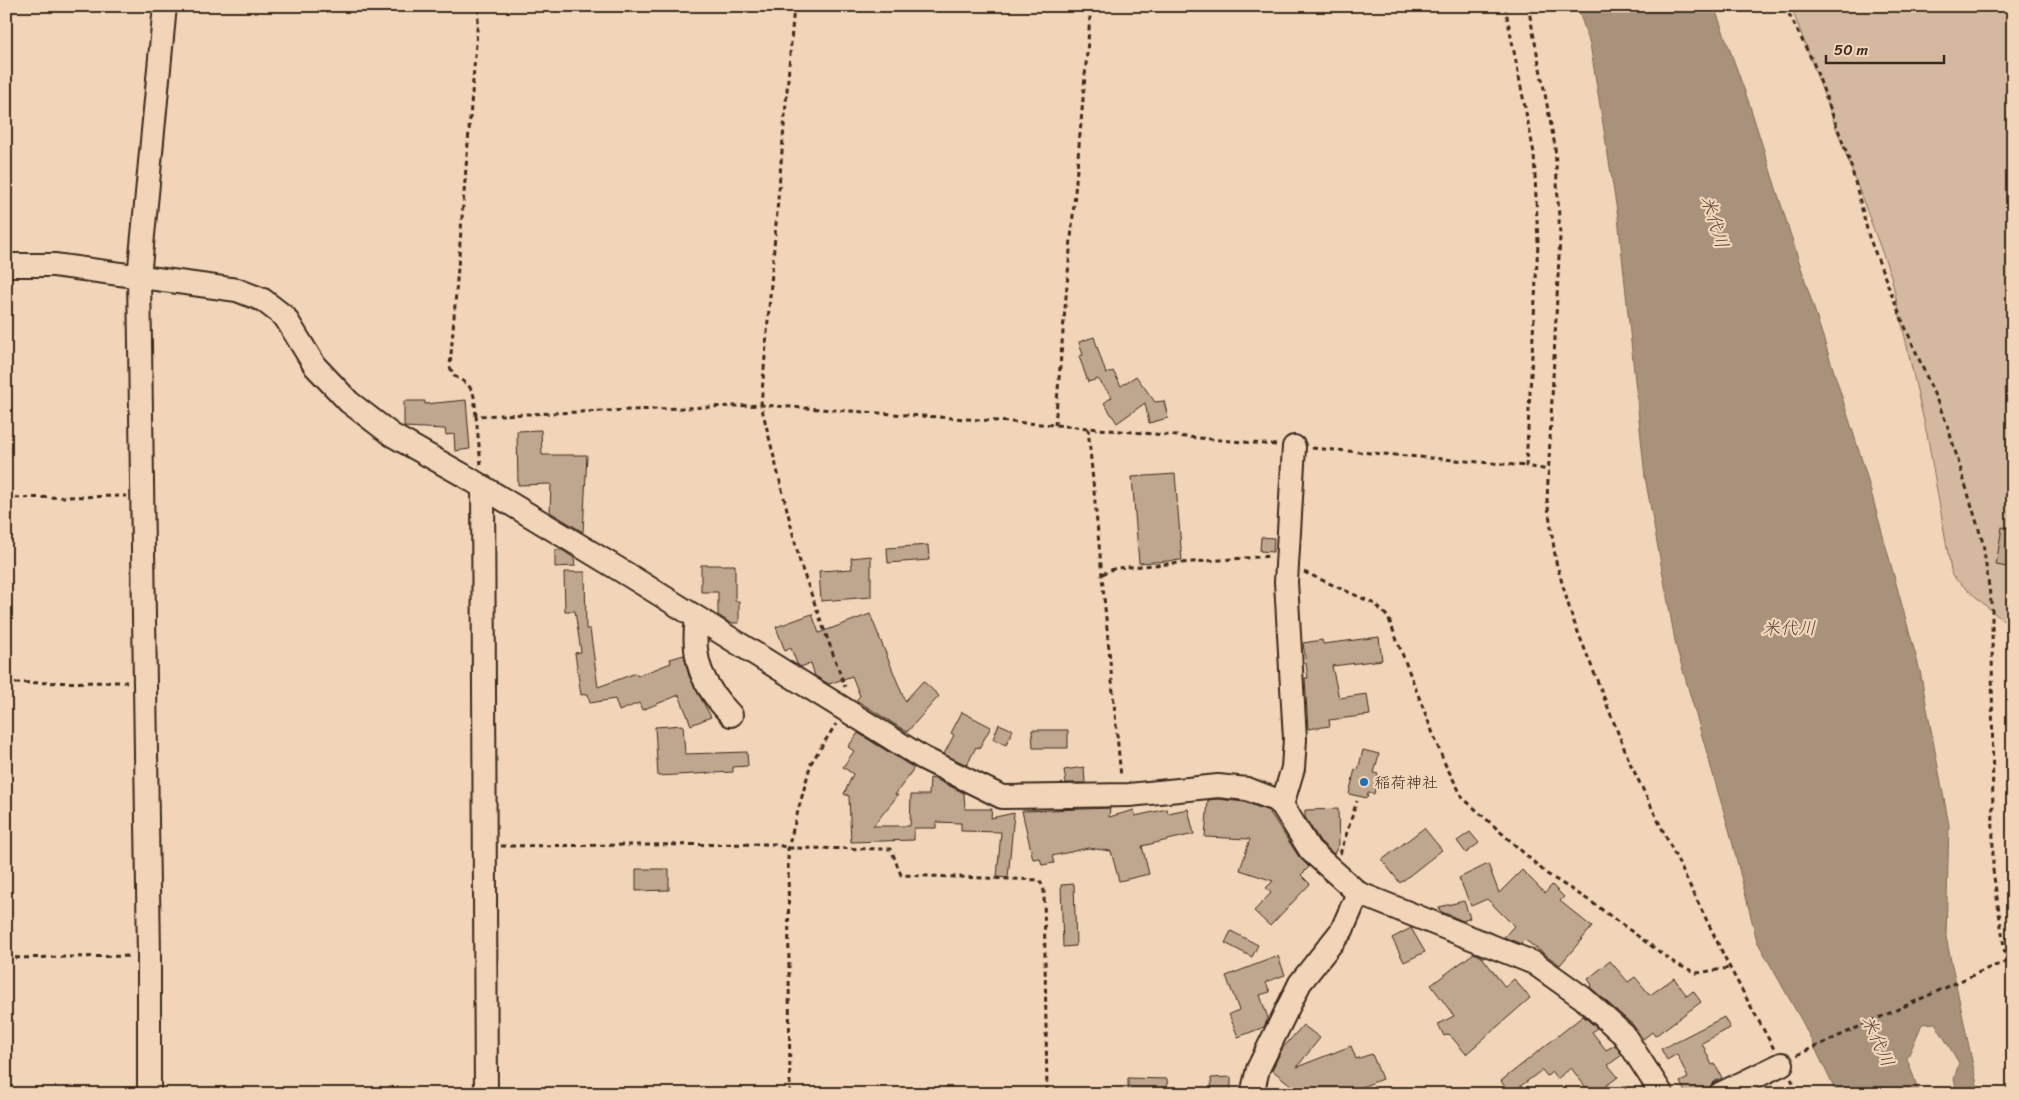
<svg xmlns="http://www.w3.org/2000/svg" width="2019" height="1100" font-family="Sriracha,'Klee One',sans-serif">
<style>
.green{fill:#d4b9a0;stroke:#88725f}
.water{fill:#a9927c;stroke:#7d6856}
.building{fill:#bfa68e;stroke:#3b2a1e}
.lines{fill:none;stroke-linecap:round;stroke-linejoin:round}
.minor-casing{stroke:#3b2a1e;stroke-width:26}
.path{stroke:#3b2a1e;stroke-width:3;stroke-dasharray:5 4;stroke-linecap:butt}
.minor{stroke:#f2d5b9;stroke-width:22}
.poi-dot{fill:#1f6fb2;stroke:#f2d5b9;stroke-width:2}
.labels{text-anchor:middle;stroke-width:4.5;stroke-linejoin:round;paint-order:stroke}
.poi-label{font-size:16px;fill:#3b2a1e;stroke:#f2d5b9;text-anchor:start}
.water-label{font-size:18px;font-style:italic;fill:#564436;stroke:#f2d5b9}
</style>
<rect width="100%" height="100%" fill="#f2d5b9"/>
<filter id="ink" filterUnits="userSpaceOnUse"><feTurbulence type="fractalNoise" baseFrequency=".02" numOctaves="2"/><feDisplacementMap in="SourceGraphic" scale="10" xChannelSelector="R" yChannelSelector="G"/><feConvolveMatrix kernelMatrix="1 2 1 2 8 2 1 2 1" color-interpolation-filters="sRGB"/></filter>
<g filter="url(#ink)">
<path class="green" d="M1791,6h222v616l-12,-3 -49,-43 -24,-137 -37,-163z"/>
<path class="water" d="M1577,6h137l35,97 116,367 55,201 29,154 -3,112 33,157h-22l-3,-15 5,-16 -24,-40 -13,1 -15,35 13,35h-83l-33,-69 -47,-84 -27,-108 -54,-187 -31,-169 -27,-260 -28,-173z"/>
<path class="building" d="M1094,337l12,37 7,-3 8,15 15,-10 19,26 9,-1 4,17 -19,5 -4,-20 -28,20 -13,-20 8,-6 -14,-18 -10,3 -9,-26 4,-1 -4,-13z
M466,400l4,49 -15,2 -1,-17 -8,1 -1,-6 -41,-2v-26h21v3z
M541,430l1,25h45l-4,77 -33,-20 1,-28 -33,1 -1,-54z
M1175,474l7,86 -43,3 -7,-86z
M2002,527l11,2v39l-17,-3z
M1261,537l13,1 -1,14 -13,-1z
M928,545l1,15 -41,3 -1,-15z
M555,550h7l12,8 1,8 -20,1z
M871,556v41l-50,4 -2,-30 33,-2 -1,-11z
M701,565h34v36h4v22h-9l-12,-8v-23h-17z
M564,572h21l1,57h4l8,58 38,-14 1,3 34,-13 -1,-4 14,-4 5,21 22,41 -20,8 -12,-30 -37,15 -3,-7 -20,8 -4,-12 -25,4 -2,-9 -7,1 -6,-42 6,-1 -6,-41h-10z
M812,614l7,19 51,-19 35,87 18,-20 16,15 -32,36 -51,-32 4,-4 -8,-20 -23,8 -14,-8 -4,-13 -10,4 -4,-3 -6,-16 -6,3 -9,-24z
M1379,637l3,23 -50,6 7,32 28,-4 3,21 -41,5 1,6 -22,3 -3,-51h3l-5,-35 19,-3 1,4z
M962,712l29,15 -12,21 -3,-1 -9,18 -23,-11 10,-19 -3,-2z
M999,724l14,6 -7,15 -13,-6z
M683,725l2,29 62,-2 1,14 -15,1v5l-75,4 -3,-49z
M1032,730h36v18h-35z
M858,733l56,35 -19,27h3l-25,31h37l1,-31h18l1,-17 5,1 29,14 1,16h27l-1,9 23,-5 -6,65 -11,-1 4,-45 -40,-1v-8l-25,-1v6h-22v12l-63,2 -2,-46 -5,-2 9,-20 -10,-7 11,-16 -6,-4z
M1363,750l16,4 -5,19 4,1 -4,20 -6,-1 -1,5 -18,-4 6,-25 3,1z
M1084,767l1,16h-19l-2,-13z
M1218,799l26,3 25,9 30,46 10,10 -8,8 9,9 -40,42 -16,-15 17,-18 -5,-5 7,-7 -33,-11 10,-31 -45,-2 3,-37z
M1110,808l-1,9 25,-7 1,6 32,-7 1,4 20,-4 6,25 -52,12 7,28 -30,7 -8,-30 -23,-3 -36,8 2,7 -12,2 -2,-7 -7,1 -11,-48z
M1338,809l1,35 -5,10 -14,-13 -15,-24v-7z
M1424,828l18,22 -42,33 -18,-23z
M1470,832l9,11 -13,10 -9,-12z
M1488,864l11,29 23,-23 23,23 7,-8 12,12 -4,4 32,26 -32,38 -35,-25 -4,4 -17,-7 10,-11 -27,-27 -16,7 -12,-28z
M636,869h33v21l-33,1z
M1074,884l2,62 -13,1 -2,-62z
M1464,901l6,17 -7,3 -23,-10 -1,-4z
M1411,928l14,24 -21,10 -12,-24z
M1231,931l27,14 -6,12 -27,-14z
M1474,953l8,4 23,30 9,-8 16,19 -64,56 -17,-20 -5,2 -6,-12 16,-8 -23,-31z
M1278,956l7,19 -19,7 4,10 -10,3 8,23 -4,9 -26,10 -9,-23 10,-4 -13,-34z
M1610,961l18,21 7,-5 15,18 24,-17 13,18 6,-5 8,11 -46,34 -3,-4 -9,7 -10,-14 -43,-38 2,-2 -4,-6z
M1583,1016l14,12 -5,4 14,18 9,-5 7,10 -14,10 10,12 -23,17h-4l-20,-26 -14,11 -5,-7 -5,4 -5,-6 -32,24 -9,-13z
M1724,1017l6,11 -28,15 10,22 3,-1 7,14 -8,4 -11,12h-17l-6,-12 8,-4 -11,-24 -10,6 -6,-11z
M1303,1025l17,13 -23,29 54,-21 5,13 16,-5 10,25 -38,15h-51l-1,-8 -20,-16 10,-21z
M1231,1077v14l-19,1 -1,-14z
M1128,1078l39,1 1,15h-40z"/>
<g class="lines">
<g class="minor-casing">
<path id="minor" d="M6,265h48l183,25 26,10 22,17 30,49 34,36 43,33 71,40 167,101 293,182 79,39 127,-2 89,-9 29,3 29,11 6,5 28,45 48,43 176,70 49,35 41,37 38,59
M483,487l3,607
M697,618c-6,42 5,67 34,97
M1282,805l11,-37 2,-29 -9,-157 8,-135
M149,1094v-138l-10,-679 26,-271
M1252,1094l6,-25 42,-86 42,-53 16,-37
M1720,1094l62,-30"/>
</g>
<path class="path" d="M794,6l-33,399 40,161 44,121
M1505,6l29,147 4,90 -12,223 23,4
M1528,6l27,140 5,90 -13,264 9,62 16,55 58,146 100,205 44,81
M1785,6l28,56 37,100 19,75 28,71 50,116 36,119 9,67 1,260 13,91
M476,416c-2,-22 0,-29 -22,-40l-4,-9 29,-361
M1055,425l36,-419
M1088,428l33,349
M1312,448l214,18
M481,465l-5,-49 285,-11 294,20 221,20
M6,498l120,-2
M1304,572l71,32 13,13 56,145 19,36 84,76 43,27 86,63 21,9 33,-5
M1102,574l14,-6 155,-12
M6,683l121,-1
M501,846l274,-2 13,4 103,1 10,26 139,5 4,11 3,203
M1340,854l17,-53
M6,958l125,-2
M1797,1055l194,-88 22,-7
M1791,1079l9,15
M790,1094l-2,-246 23,-85 25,-39"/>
<use href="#minor" class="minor"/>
</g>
</g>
<circle class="poi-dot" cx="1364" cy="782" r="5"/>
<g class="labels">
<g class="poi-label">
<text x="1374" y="788">稲荷神社</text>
</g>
<g class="water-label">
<text transform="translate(1715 222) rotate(73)" y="6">米代川</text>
<text x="1789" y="634">米代川</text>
<text transform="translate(1878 1041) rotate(66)" y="6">米代川</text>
</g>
</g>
<rect width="2019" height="1100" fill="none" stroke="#f2d5b9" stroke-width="25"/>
<rect x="12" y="12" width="1994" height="1075" fill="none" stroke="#3b2a1e" stroke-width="2" filter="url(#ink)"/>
<path d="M1826 55v8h118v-8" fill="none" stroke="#3b2a1e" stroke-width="2.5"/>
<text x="1834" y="55" font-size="15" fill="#3b2a1e" stroke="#f2d5b9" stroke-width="4" paint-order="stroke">50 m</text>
</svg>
